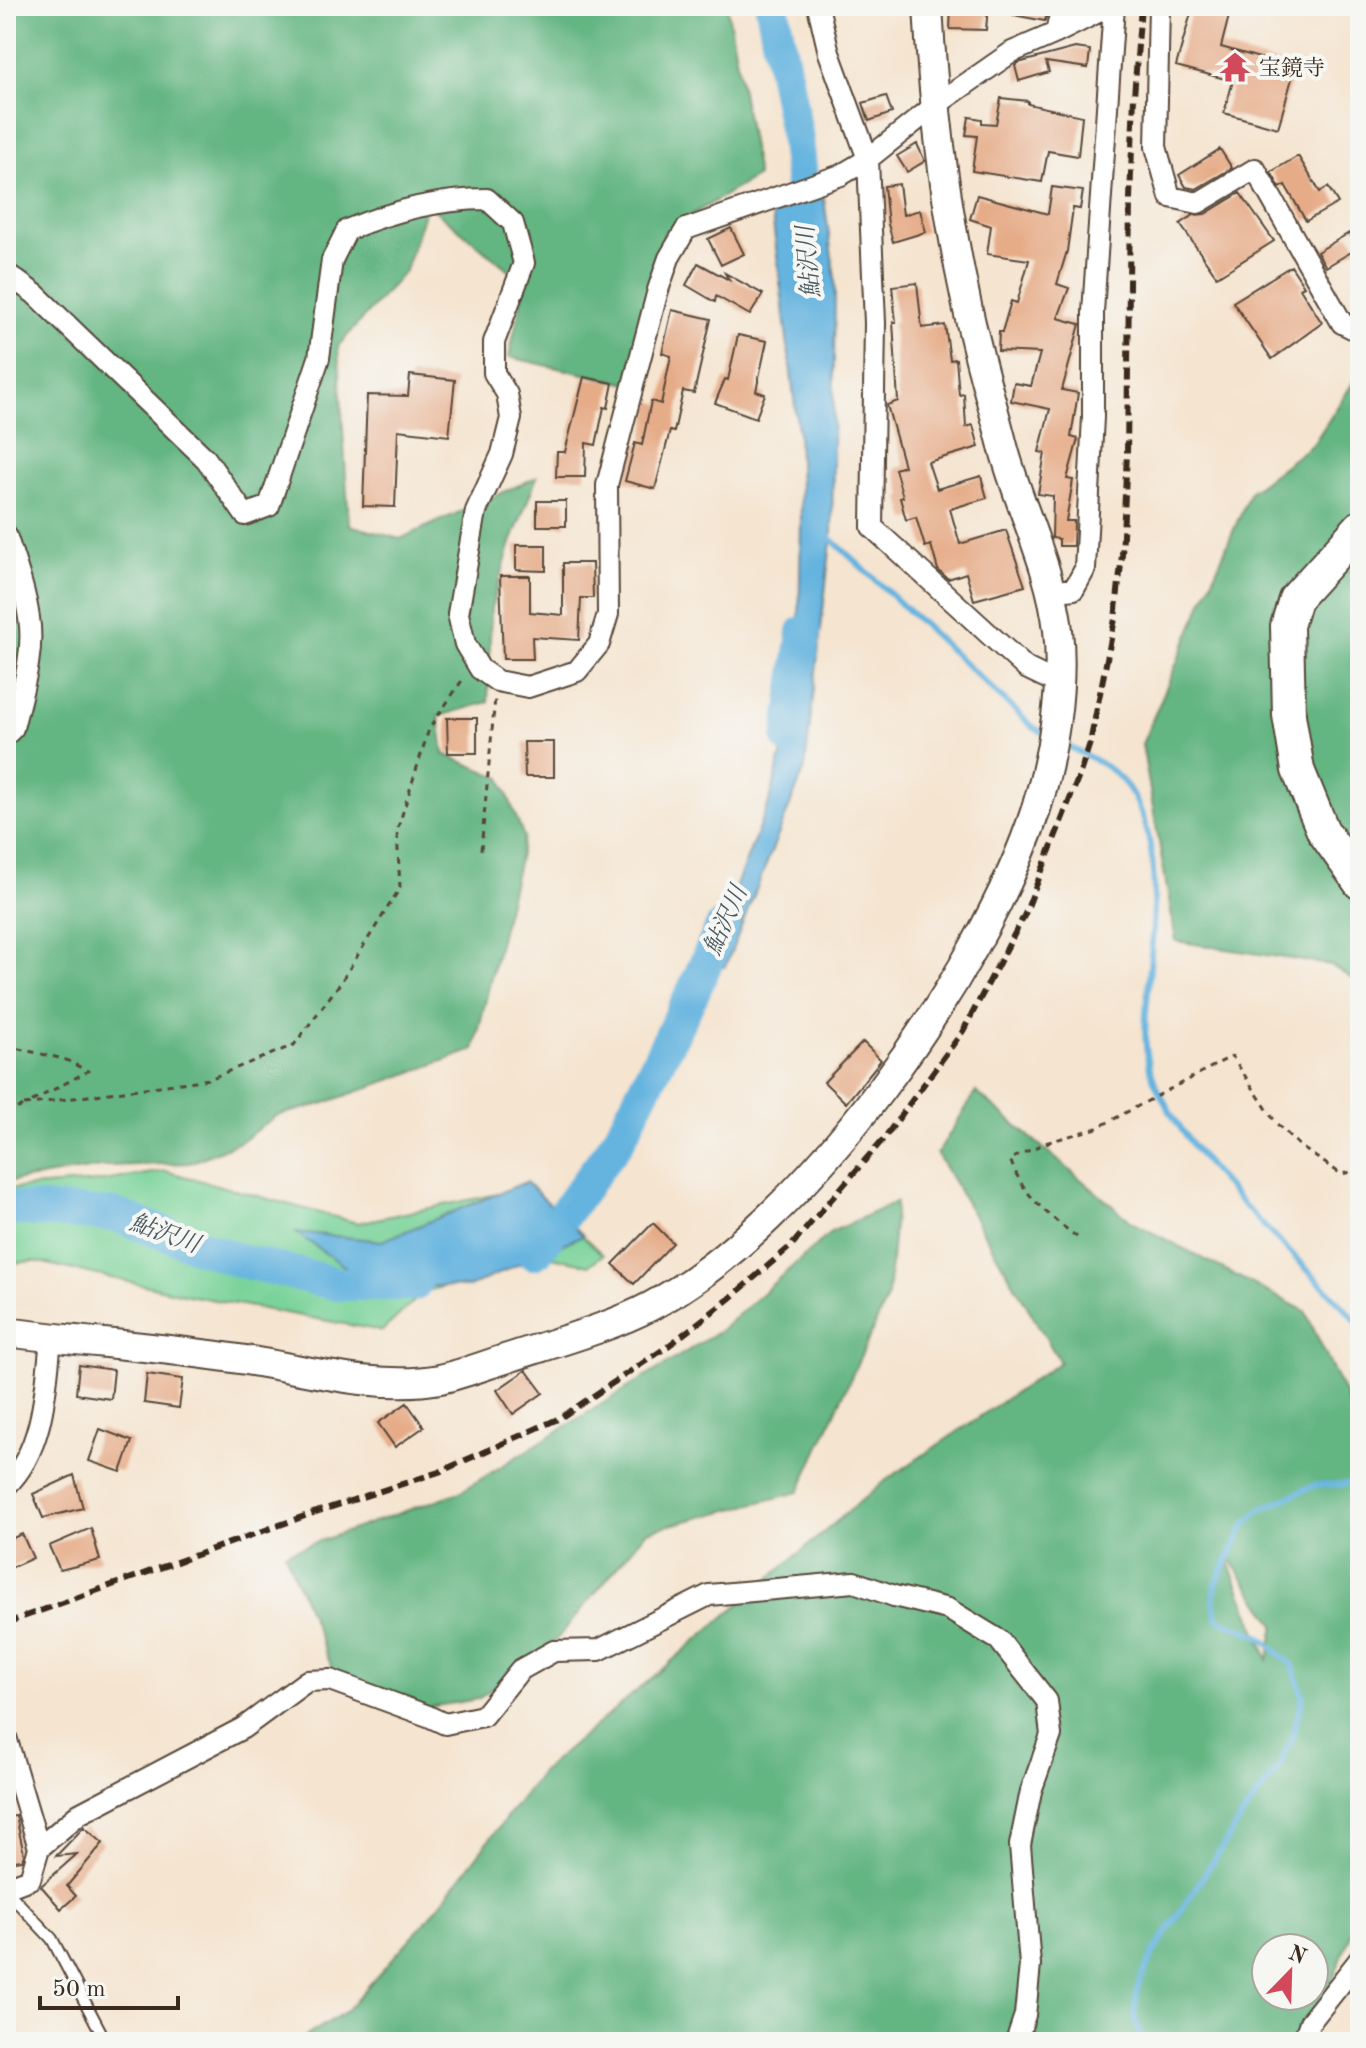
<svg xmlns="http://www.w3.org/2000/svg" width="1366" height="2048" font-family="'Old Standard TT','Noto Serif JP',serif">
<style>
.green{fill:#7ad39a;stroke:#5a7e5c;stroke-width:2}
.forest{fill:#63b582;stroke:#4f7050;stroke-width:2;fill-rule:evenodd}
.water{fill:#65b4df;stroke:#506f7e;stroke-width:2}
.lines{fill:none;stroke-linecap:round;stroke-linejoin:round}
.stream{stroke:#65b4df;stroke-width:6}
.river{stroke:#65b4df;stroke-width:34}
.building{fill:#e6ac88}
.lane-casing{stroke:#574639;stroke-width:14}
.street-casing{stroke:#574639;stroke-width:24}
.secondary-casing{stroke:#574639;stroke-width:32}
.primary-casing{stroke:#574639;stroke-width:36}
.path{stroke:#574639;stroke-width:3;stroke-dasharray:6 6;stroke-linecap:butt}
.lane{stroke:#fff;stroke-width:10}
.street{stroke:#fff;stroke-width:20}
.secondary{stroke:#fff;stroke-width:28}
.primary{stroke:#fff;stroke-width:32}
.rail{stroke:#3b2a1e;stroke-width:6;stroke-dasharray:12 6;stroke-linecap:butt}
.labels{text-anchor:middle;stroke-width:8;stroke-linejoin:round;paint-order:stroke}
.poi-label{font-size:22px;fill:#3b2a1e;stroke:#f6f6f2;text-anchor:start}
.water-label{font-size:24px;font-style:italic;fill:#4a5a62;stroke:#f6f6f2}
</style>
<rect width="100%" height="100%" fill="#f6f6f2"/>
<filter id="ink" filterUnits="userSpaceOnUse"><feTurbulence type="fractalNoise" baseFrequency=".0125" numOctaves="2"/><feDisplacementMap in="SourceGraphic" scale="16" xChannelSelector="R" yChannelSelector="G"/><feConvolveMatrix kernelMatrix="1 2 1 2 8 2 1 2 1" color-interpolation-filters="sRGB"/></filter>
<filter id="wash" filterUnits="userSpaceOnUse"><feTurbulence type="fractalNoise" baseFrequency=".006" numOctaves="4" result="noise"/><feDisplacementMap in="SourceGraphic" scale="32" xChannelSelector="R" yChannelSelector="G"/><feGaussianBlur stdDeviation="1.8" result="paint"/><feColorMatrix in="noise" values="0 0 0 0 0 0 0 0 0 0 0 0 0 0 0 0 0 1.4 0 .05"/><feComposite in="paint" operator="in"/></filter>
<g filter="url(#wash)">
<rect width="100%" height="100%" fill="#f5e4cf"/>
<path class="green" d="M165,1171l192,52 174,-36 72,68 -14,10 -42,-9 -123,36 -42,39 -189,-35 -159,-35 -28,3v-75l91,-7z"/>
<path class="forest" d="M6,6h721l30,170 -92,55 -32,154 -124,-28 16,-74 -98,-79 -22,67 -67,75 11,179 51,14 137,-62 -26,66 -20,65 -3,94 -49,14 5,38 57,24 23,59 -50,213 -152,54 -46,12 -36,26 -50,21 -82,3 -102,16z
M1360,372v612l-30,-19 -154,-24 -34,-197 108,-252 64,-49z
M976,1092l156,130 173,89 55,116v485l-53,130h-1010l49,-31 88,-99 108,-141 340,-288 178,-121 -123,-208zM1228,1556l47,69 -7,35 -41,-103zM1266,1948h48v48h-48z
M896,1202l-8,94 -89,196 -152,39 -91,109 -78,59 -66,11 -77,-35 -50,-122 175,-61 261,-162 110,-98z"/>
<path class="water" d="M824,199l11,80 -3,253 -27,236 -80,199 -22,2 67,-169 28,-114 3,-167 -3,-88 -26,-217z
M526,1182l57,53 -114,52 -99,-3 -75,-52 87,9z"/>
<g class="lines">
<path class="stream" d="M827,535l207,193 12,6
M1059,742c17,9 38,17 53,29 57,45 41,155 36,219 -3,29 -6,62 6,90 38,90 141,171 206,245
M1150,2042l-11,-10 -5,-18 4,-28 16,-34 89,-137 36,-48 13,-30 11,-40 -10,-31 -34,-30 -41,-17 -5,-16 3,-20 30,-60 14,-13 55,-25 32,-1 13,-4"/>
<path class="river" d="M772,6l24,127 13,115
M789,738l15,-106
M6,1208l109,7 119,44 104,25h77
M533,1253l4,-2 82,-112 73,-145 30,-67"/>
</g>
<g id="blocks">
<path class="building" d="M951,6h37l-2,24 -36,-1z
M1003,6h46l-4,15 -42,-8z
M1193,6l36,10 -8,31 74,21 -17,60 -54,-15 9,-32 -57,-15z
M1075,48l15,2 -2,18 -42,-6 3,10 -30,9 -4,-15 3,-3z
M886,96l6,17 -23,8 -6,-18z
M1001,98l27,3v3l54,12 -4,40 -30,-5 -6,31 -70,-11 5,-35 -11,-1 3,-18 13,2v4l14,1z
M917,144l8,17 -18,11 -10,-16z
M1220,149l12,19 -36,21 -10,-2 -7,-12z
M1298,156l22,36 8,-5 10,16 -32,18 -21,-36 -5,3 -9,-16z
M899,184l4,31 17,-5 6,22 -33,10 -5,-18 -4,-38z
M1052,187l31,4 -3,18 -7,-1 -6,43 -10,33 12,4 -11,30 22,6 -18,66 16,3 -7,44 7,2 -11,40 6,1 -7,41h8l-1,25h-14v-7l-7,-1 1,-42 -15,-2 7,-41 -6,-1 11,-43 -39,-8 3,-18 17,3 9,-33 -42,-2 1,-19h3l9,-31 6,2 12,-43 -42,-6 4,-28 -21,-7 7,-24 71,19z
M1240,193l34,48 -57,36 -37,-53 14,-9 11,-1z
M731,228l13,26 -23,11 -13,-26z
M1349,233l9,15 -32,19 -9,-15z
M698,263l31,17 -4,-7 38,21 -13,21 -34,-19 -1,6 -29,-17z
M1291,266l13,20 -4,2 22,35 -50,36 -39,-57z
M917,283l5,45 23,-3 5,35 6,-1 3,36 5,-1 2,33 7,-2 6,22 -51,15 9,27 44,-13 6,22 -37,11 10,35 46,-14 19,56 -51,14 -8,-27 -18,6 -10,-9 -7,-25 -6,2 -9,-30 -10,3 -6,-22 3,-1 -8,-28 9,-3 -17,-61 11,-4 -5,-79h3l-4,-36z
M672,310l39,9 -17,74 -11,-2 -9,41 -4,-1 -15,58 -30,-8 10,-38 7,2 9,-44 10,3 10,-48 -9,-3z
M738,335l29,6 -11,50 9,3 -9,24 -41,-15 10,-24 3,1z
M410,375l45,5 -6,56 -51,-6 -3,77 -32,-1 4,-111 41,1z
M584,377l29,6 -5,25 -4,-1 -8,38 -10,-2 -1,34h-29l1,-25h8z
M537,501h29v25h-29z
M516,545h30v26l-30,-1z
M563,563h29l1,35h-12l-2,42 -47,-3 1,22h-30l-3,-83h30v36l33,3z
M447,718h30v35h-29z
M524,742h30v35h-29z
M863,1042l18,18 -35,43 -22,-21z
M653,1223l20,20 -39,41 -21,-20z
M79,1365l35,5 -3,29 -35,-5z
M526,1370l17,23 -30,21 -16,-24z
M147,1374l36,5 -4,29 -35,-5z
M407,1403l17,24 -29,20 -17,-24z
M100,1429l32,12 -11,31 -32,-11z
M74,1475l9,33 -40,10 -10,-24z
M91,1528l9,32 -40,10 -11,-24z
M22,1534l11,24 -27,12v-29z
M16,1816l8,39 -2,5 -16,2v-45z
M84,1827l19,16 -36,43 9,10 -15,13 -20,-23 36,-32 -21,2z"/>
</g>
</g>
<g filter="url(#ink)">
<use href="#blocks" fill-opacity="0" stroke="#574639" stroke-width="2"/>
<g class="lines">
<g class="lane-casing">
<path id="lane" d="M6,1890l46,49 54,103"/>
</g>
<g class="street-casing">
<path id="street" d="M818,6l11,47 39,106 7,164 -3,204 154,141 31,15
M1159,6l-3,141 14,50 28,6 57,-34 87,154 18,9
M1056,33l6,-27
M6,273l29,21 171,165 39,56 24,-9 50,-148 13,-98 15,-30c45,-19 91,-31 140,-31l26,24 11,40 -30,79v31l13,21 4,24 -9,36 -26,57 -18,103 7,30 15,25 17,12 31,6 49,-16 22,-27 9,-30 -1,-129 51,-195 11,-32 17,-29 155,-54 27,-16 65,-52 79,-55 44,-19 54,-27
M6,535c9,27 19,55 23,83 6,36 -8,76 -16,110l-7,7
M1050,592l24,-3 11,-20 8,-152v-105l21,-306
M6,1486c38,-36 40,-99 45,-148
M6,1737l33,111 -9,31 -24,9
M39,1848l40,-34 164,-86 64,-47 23,-1 98,36 17,8 38,-8 37,-46 34,-19 45,-1 110,-55 145,-13 40,14 54,13 51,31 48,61 4,34 -20,56 -11,54 10,120 -5,50 -9,27
M1303,2042l7,-20 50,-63"/>
</g>
<g class="secondary-casing">
<path id="secondary" d="M6,1332c77,10 156,15 233,27 63,9 137,32 201,20 23,-5 48,-15 71,-22 43,-14 101,-30 140,-51 154,-81 332,-332 385,-497 17,-53 28,-124 22,-179 -7,-63 -39,-123 -55,-184 -13,-51 -29,-103 -39,-155 -20,-94 -31,-189 -36,-285"/>
</g>
<g class="primary-casing">
<path id="primary" d="M1360,527l-65,72 -8,27 2,89 9,55 25,61 37,52"/>
</g>
<path class="path" d="M481,850l14,-152
M6,1046l58,13 24,12 -59,32
M24,1105l185,-26 85,-34 47,-63 59,-94 -3,-57 32,-102 34,-50
M6,1113l17,-7
M1077,1237c-30,-23 -54,-41 -67,-78l35,-16 52,-15 135,-72 44,67 25,24 40,27 15,-3 4,-5"/>
<use href="#lane" class="lane"/>
<use href="#street" class="street"/>
<use href="#secondary" class="secondary"/>
<use href="#primary" class="primary"/>
<path class="rail" d="M6,1623l310,-111 123,-40 121,-54 107,-71 62,-48 62,-53 94,-109 78,-106 62,-117 54,-138 11,-33 25,-124 7,-64 5,-101 3,-255 4,-103 7,-90"/>
</g>
</g>
<defs>
<g id="temple-bare" transform="scale(2.4)"><path d="M0-6L5-2H3V0L6.5 2.5H4V6H1.5V3h-3V6H-4V2.5H-6.5L-3 0V-2H-5Z" fill="#d1495b" stroke="#f6f6f2" stroke-width="2.5" paint-order="stroke"/></g>
</defs>
<g fill-rule="evenodd">
<use href="#temple-bare" x="1235" y="67"/>
</g>
<g class="labels">
<g class="poi-label">
<text x="1259" y="75">宝鏡寺</text>
</g>
<g class="water-label">
<text transform="translate(808 262) rotate(-95)" y="8">鮎沢川</text>
<text transform="translate(725 920) rotate(-66)" y="8">鮎沢川</text>
<text transform="translate(165 1233) rotate(20)" y="8">鮎沢川</text>
</g>
</g>
<rect width="1366" height="2048" fill="none" stroke="#f6f6f2" stroke-width="32"/>
<g transform="translate(1290 1972) rotate(23)"><circle r="38" fill="#f6f6f2" stroke="#aba49d" stroke-width="2"/>
<path d="M0-6L14 30L0 20L-14 30Z" fill="#d1495b"/>
<text y="-12" font-size="22" font-weight="bold" text-anchor="middle" fill="#3b2a1e">N</text>
</g>
<path d="M40 1996v12h138v-12" fill="none" stroke="#3b2a1e" stroke-width="4"/>
<text x="52" y="1996" font-size="24" fill="#3b2a1e" stroke="#f6f6f2" stroke-width="6" paint-order="stroke">50 m</text>
</svg>
